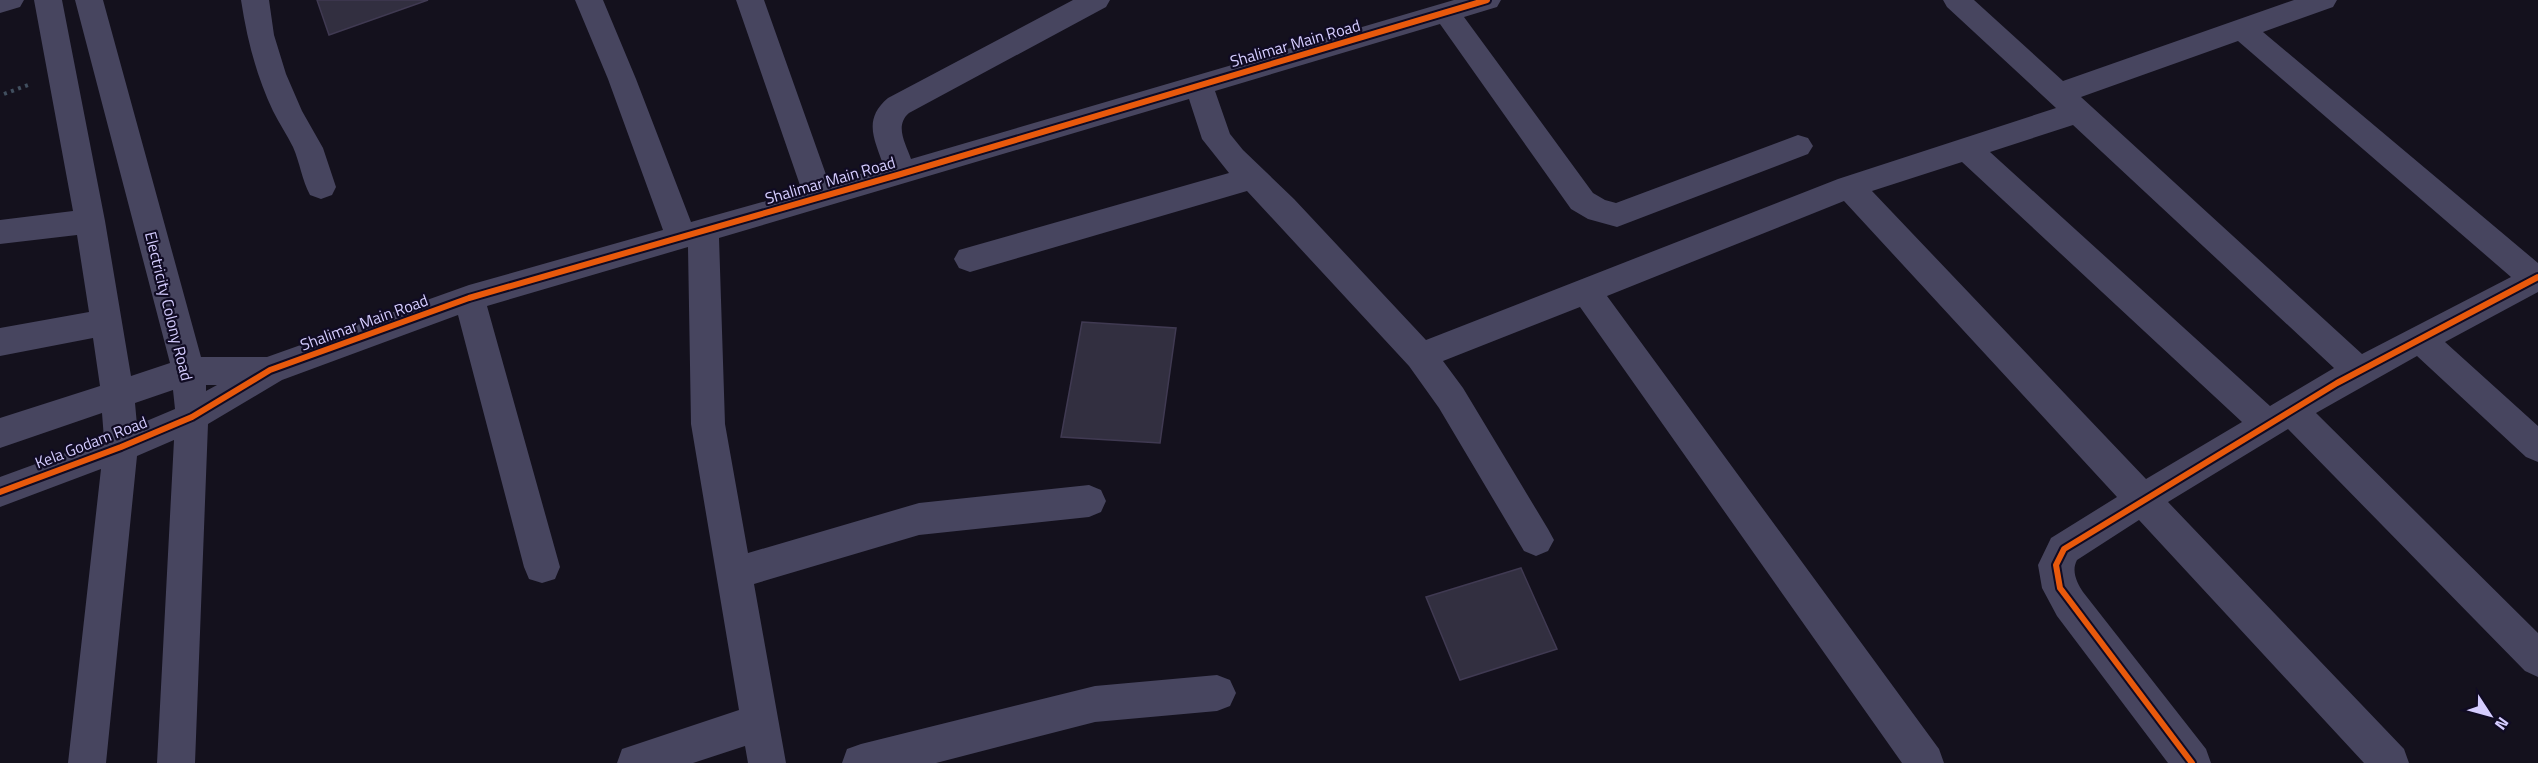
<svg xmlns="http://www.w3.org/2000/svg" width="2538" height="763" font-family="'Titillium Web',sans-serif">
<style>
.building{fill:#322f40;stroke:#403a52;stroke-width:1.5}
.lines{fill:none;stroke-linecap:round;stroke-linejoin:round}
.path{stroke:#414f5f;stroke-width:4;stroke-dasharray:3 4.5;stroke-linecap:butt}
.minor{fill:#47455f;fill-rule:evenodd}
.cycleway-casing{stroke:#100b23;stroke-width:10}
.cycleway{stroke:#e8590c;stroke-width:6}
.labels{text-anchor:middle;stroke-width:4.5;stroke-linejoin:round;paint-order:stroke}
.street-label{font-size:16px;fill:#d5cdff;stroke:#100b23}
</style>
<rect width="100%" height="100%" fill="#14111d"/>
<path class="building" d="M317,0h111l-99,35z
M1082,322l94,6 -16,115 -99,-6z
M1521,568l36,81 -97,31 -34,-83z"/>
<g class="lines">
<path class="path" d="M4,94l24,-9"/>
<path class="minor" d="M0,0h24l-4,7 -20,6z
M34,0h28l43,221 26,155 39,-13 -95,-363h28l98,357h66l202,-72 194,-55 -55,-151 -33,-79h28l33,79 55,143 111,-31 -66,-191h28l65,183 55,-16c-9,-27 -22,-47 4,-69l185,-98h37l-4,7 -197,106c-15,13 -3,31 2,46l543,-159h47l-4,7 -33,10 129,176 12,7 11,3 182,-68 10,3 5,8 -5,8 -191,73 -29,-8 -17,-10 -131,-185 -225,67 15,43 13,16 51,49 132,141 412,-161 218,-71 -109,-101 -4,-7h31l89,81 231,-81h43l-4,7 -70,25 275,231v29l-93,50 93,84v36l-12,-5 -109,-101 -101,57 222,220v44l-13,-6 -237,-242 -120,73 236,247 5,14h-45l-225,-243 -62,40c-6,11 0,23 6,32l123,157 5,14h-43l-111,-147 -15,-28 -4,-23 13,-27 66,-41 -273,-296 -237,95 332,453 5,14h-42l-322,-456 -137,54 20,27 85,141 6,11 -6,11 -12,5 -12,-5 -85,-143 -30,-42 -162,-175 -277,81 -11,-4 -5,-9 5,-9 270,-77 -27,-34 -13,-40 -470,139 6,186 23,129 171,-50 170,-18 12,5 5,11 -5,11 -12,5 -170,18 -165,49 32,179h-38l-3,-17 -52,17h-76l5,-14 117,-39 -48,-286 -3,-177 -201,59 73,261 -5,12 -13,4 -13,-4 -5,-12 -66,-252 -176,65 -74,44 -13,339h-38l17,-323 -37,16 -31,307h-38l33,-294 -101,38v-30l104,-38 -2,-26 -102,35v-30l100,-32 -7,-48 -93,18v-28l89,-16 -12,-77 -77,9v-24l73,-9zM2238,41l273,236 -149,77 -281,-257zM2073,125l261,243 -64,38 -280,-254zM1962,162l280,260 -96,57 -274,-288zM206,385h11l-11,6zM173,390l2,19 -38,16 -2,-22z
M241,0h28l5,35 12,39 16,37 21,37 13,39 -4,8 -11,4 -11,-4c-8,-15 -10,-32 -17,-48 -6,-12 -14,-24 -20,-36 -17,-36 -26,-72 -32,-111z
M1217,675l13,5 6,13 -6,13 -13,5 -122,11 -159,41h-94l5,-14 14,-5 234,-58z"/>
<g class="cycleway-casing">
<path id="cycleway" d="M0,492l121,-45 71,-30 78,-47 199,-72 432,-124 586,-174
M2192,763l-132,-175 -4,-23 8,-16 273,-166 201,-106"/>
</g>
<use href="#cycleway" class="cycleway"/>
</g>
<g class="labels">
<g class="street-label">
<text transform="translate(1295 43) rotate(-16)" y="6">Shalimar Main Road</text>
<text transform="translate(830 180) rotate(-16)" y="6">Shalimar Main Road</text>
<text transform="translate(169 306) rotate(76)" y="6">Electricity Colony Road</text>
<text transform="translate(364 322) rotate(-20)" y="6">Shalimar Main Road</text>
<text transform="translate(91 442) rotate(-21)" y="6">Kela Godam Road</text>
</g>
</g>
<g transform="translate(2490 715) rotate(126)" stroke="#100b23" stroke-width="4.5" paint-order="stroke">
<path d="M0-4.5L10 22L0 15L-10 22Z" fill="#d5cdff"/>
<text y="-9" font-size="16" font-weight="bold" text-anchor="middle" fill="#d5cdff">N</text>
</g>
</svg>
